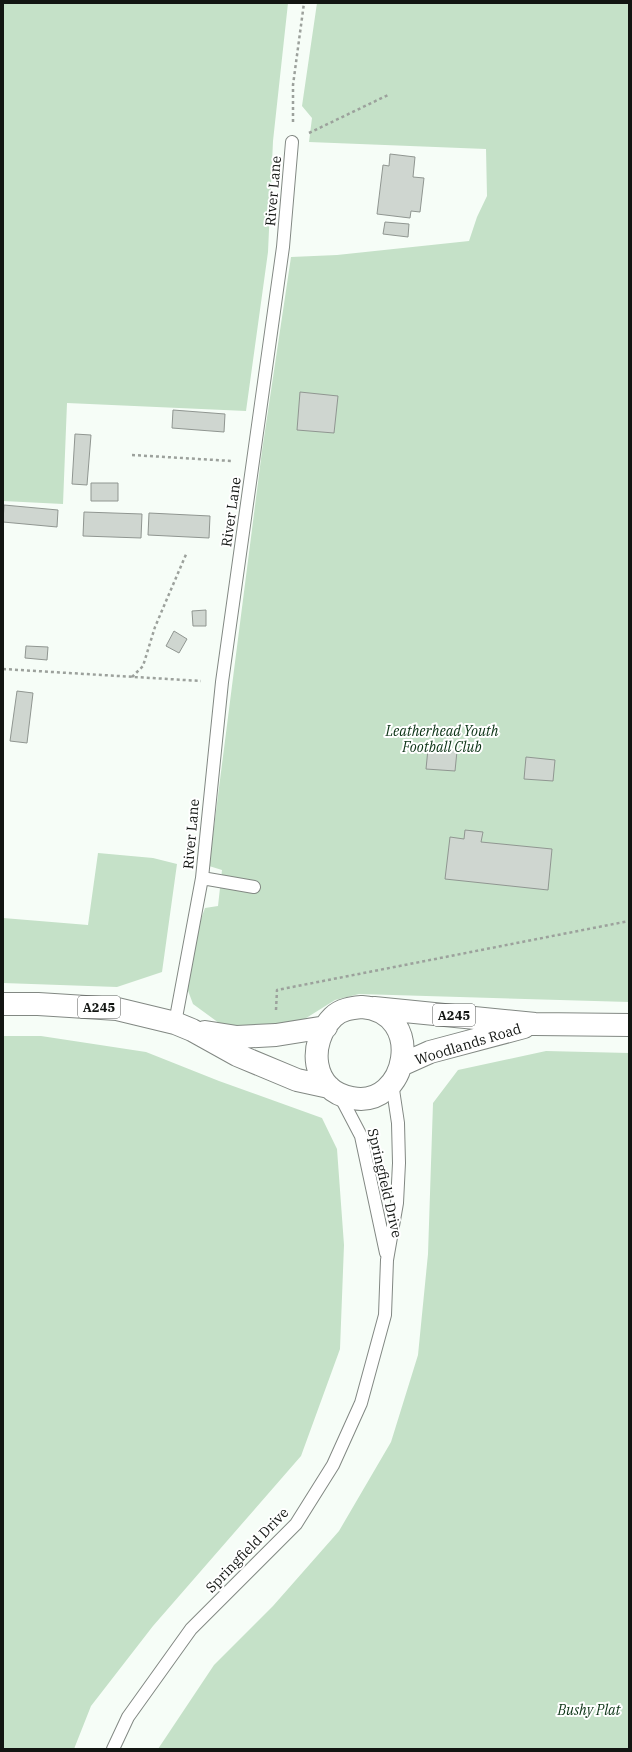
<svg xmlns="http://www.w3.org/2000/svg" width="632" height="1752" font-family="'IBM Plex Serif',serif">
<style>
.green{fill:#c5e1c8}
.building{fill:#cfd6d0;stroke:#909691}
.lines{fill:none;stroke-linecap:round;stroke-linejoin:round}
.lane-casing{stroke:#828883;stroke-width:14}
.primary-casing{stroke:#828883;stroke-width:24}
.path{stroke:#9ca19c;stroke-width:2.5;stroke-dasharray:3 3;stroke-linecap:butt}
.lane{stroke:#fff;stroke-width:12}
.primary{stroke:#fff;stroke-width:22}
.labels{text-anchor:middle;stroke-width:4;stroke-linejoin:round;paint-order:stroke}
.shield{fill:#fff;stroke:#595b59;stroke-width:1}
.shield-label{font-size:13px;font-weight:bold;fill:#121512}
.street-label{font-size:14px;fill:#121512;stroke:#fff}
.park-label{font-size:14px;font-style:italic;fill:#0a3214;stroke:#fff}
</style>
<rect width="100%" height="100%" fill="#f6fdf7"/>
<path class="green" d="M3,3h285l-15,138 -5,111 -22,159 -179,-8 -4,101 -60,-3z
M317,3h312v999l-270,-8 -24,6 -48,30h-27l-41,-7 -26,-19 -6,-16 11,-61 7,-19 13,-2 4,-36 -13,-4 53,-415 29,-194 46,-2 132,-14 8,-24 10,-21 -1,-47 -177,-7 3,-24 -10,-12z
M98,853l55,5 24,6 -15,108 -45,15 -114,-4v-65l85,7z
M3,1036h38l105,16 73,29 103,37 15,31 7,96 -4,104 -39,107 -148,170 -62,80 -17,43h-71z
M546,1051l83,2v696h-471l56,-84 59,-59 66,-75 52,-89 27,-87 10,-101 5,-151 25,-33z"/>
<path class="building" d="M390,154l25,3 -2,20 11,1 -4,34 -9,-1 -1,7 -33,-4 6,-49 6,1z
M385,222l24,2 -1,13 -25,-3z
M300,392l38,4 -4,37 -37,-3z
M173,410l52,4 -1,18 -52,-4z
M75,434l16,1 -4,50 -15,-1z
M91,483h27v18h-27z
M4,505l54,5 -1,17 -54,-5z
M84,512l58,2 -1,24 -58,-2z
M149,513l61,3 -1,22 -61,-3z
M206,610v16h-13l-1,-15z
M174,631l13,8 -8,14 -13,-7z
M26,646l22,1 -1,13 -22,-2z
M17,691l16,2 -6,50 -17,-2z
M428,749l29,2 -2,20 -29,-2z
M526,757l29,3 -2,21 -29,-2z
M465,830l18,2 -2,10 71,7 -4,41 -103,-11 5,-42 14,2z"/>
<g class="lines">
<g class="lane-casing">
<path id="lane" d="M202,878l52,9
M175,1023l27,-145 20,-196 61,-435 9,-105
M339,1094l22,42 25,117
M113,1749l15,-32 63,-88 105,-105 37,-59 28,-62 24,-88 2,-55 10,-57 2,-40 -1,-40 -6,-40"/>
</g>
<g class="primary-casing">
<path id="primary" d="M3,1004h35l79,5 58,14 17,7 45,25 60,25 32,7
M362,1007c64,5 46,102 -10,91 -41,-7 -45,-55 -19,-81 8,-8 19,-9 29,-10z
M374,1008l161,16 94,1
M205,1032l32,5 39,-2 50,-8
M401,1065l29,-13 94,-25"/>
</g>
<path class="path" d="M293,122v-37l11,-82
M309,133l79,-38
M132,455l100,6
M3,669l198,12
M132,677l11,-11 12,-39 32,-75
M276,1010l1,-20 352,-69"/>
<use href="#lane" class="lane"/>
<use href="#primary" class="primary"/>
</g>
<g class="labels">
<g class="shield">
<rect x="78" y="996" width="42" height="22" rx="3"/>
<rect x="433" y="1004" width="42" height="22" rx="3"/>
</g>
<g class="shield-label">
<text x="99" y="1012">A245</text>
<text x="454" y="1020">A245</text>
</g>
<g class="street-label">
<text transform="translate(273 191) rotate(-85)" y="5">River Lane</text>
<text transform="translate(231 512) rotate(-82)" y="5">River Lane</text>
<text transform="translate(191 834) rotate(-85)" y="5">River Lane</text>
<text transform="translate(468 1044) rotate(-17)" y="5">Woodlands Road</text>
<text transform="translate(385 1183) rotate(77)" y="5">Springfield Drive</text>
<text transform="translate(247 1550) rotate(-46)" y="5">Springfield Drive</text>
</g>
<g class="park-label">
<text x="442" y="736">Leatherhead Youth<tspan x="442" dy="16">Football Club</tspan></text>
<text x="589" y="1715">Bushy Plat</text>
</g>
</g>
<rect width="632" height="1752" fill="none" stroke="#121512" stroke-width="8"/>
</svg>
